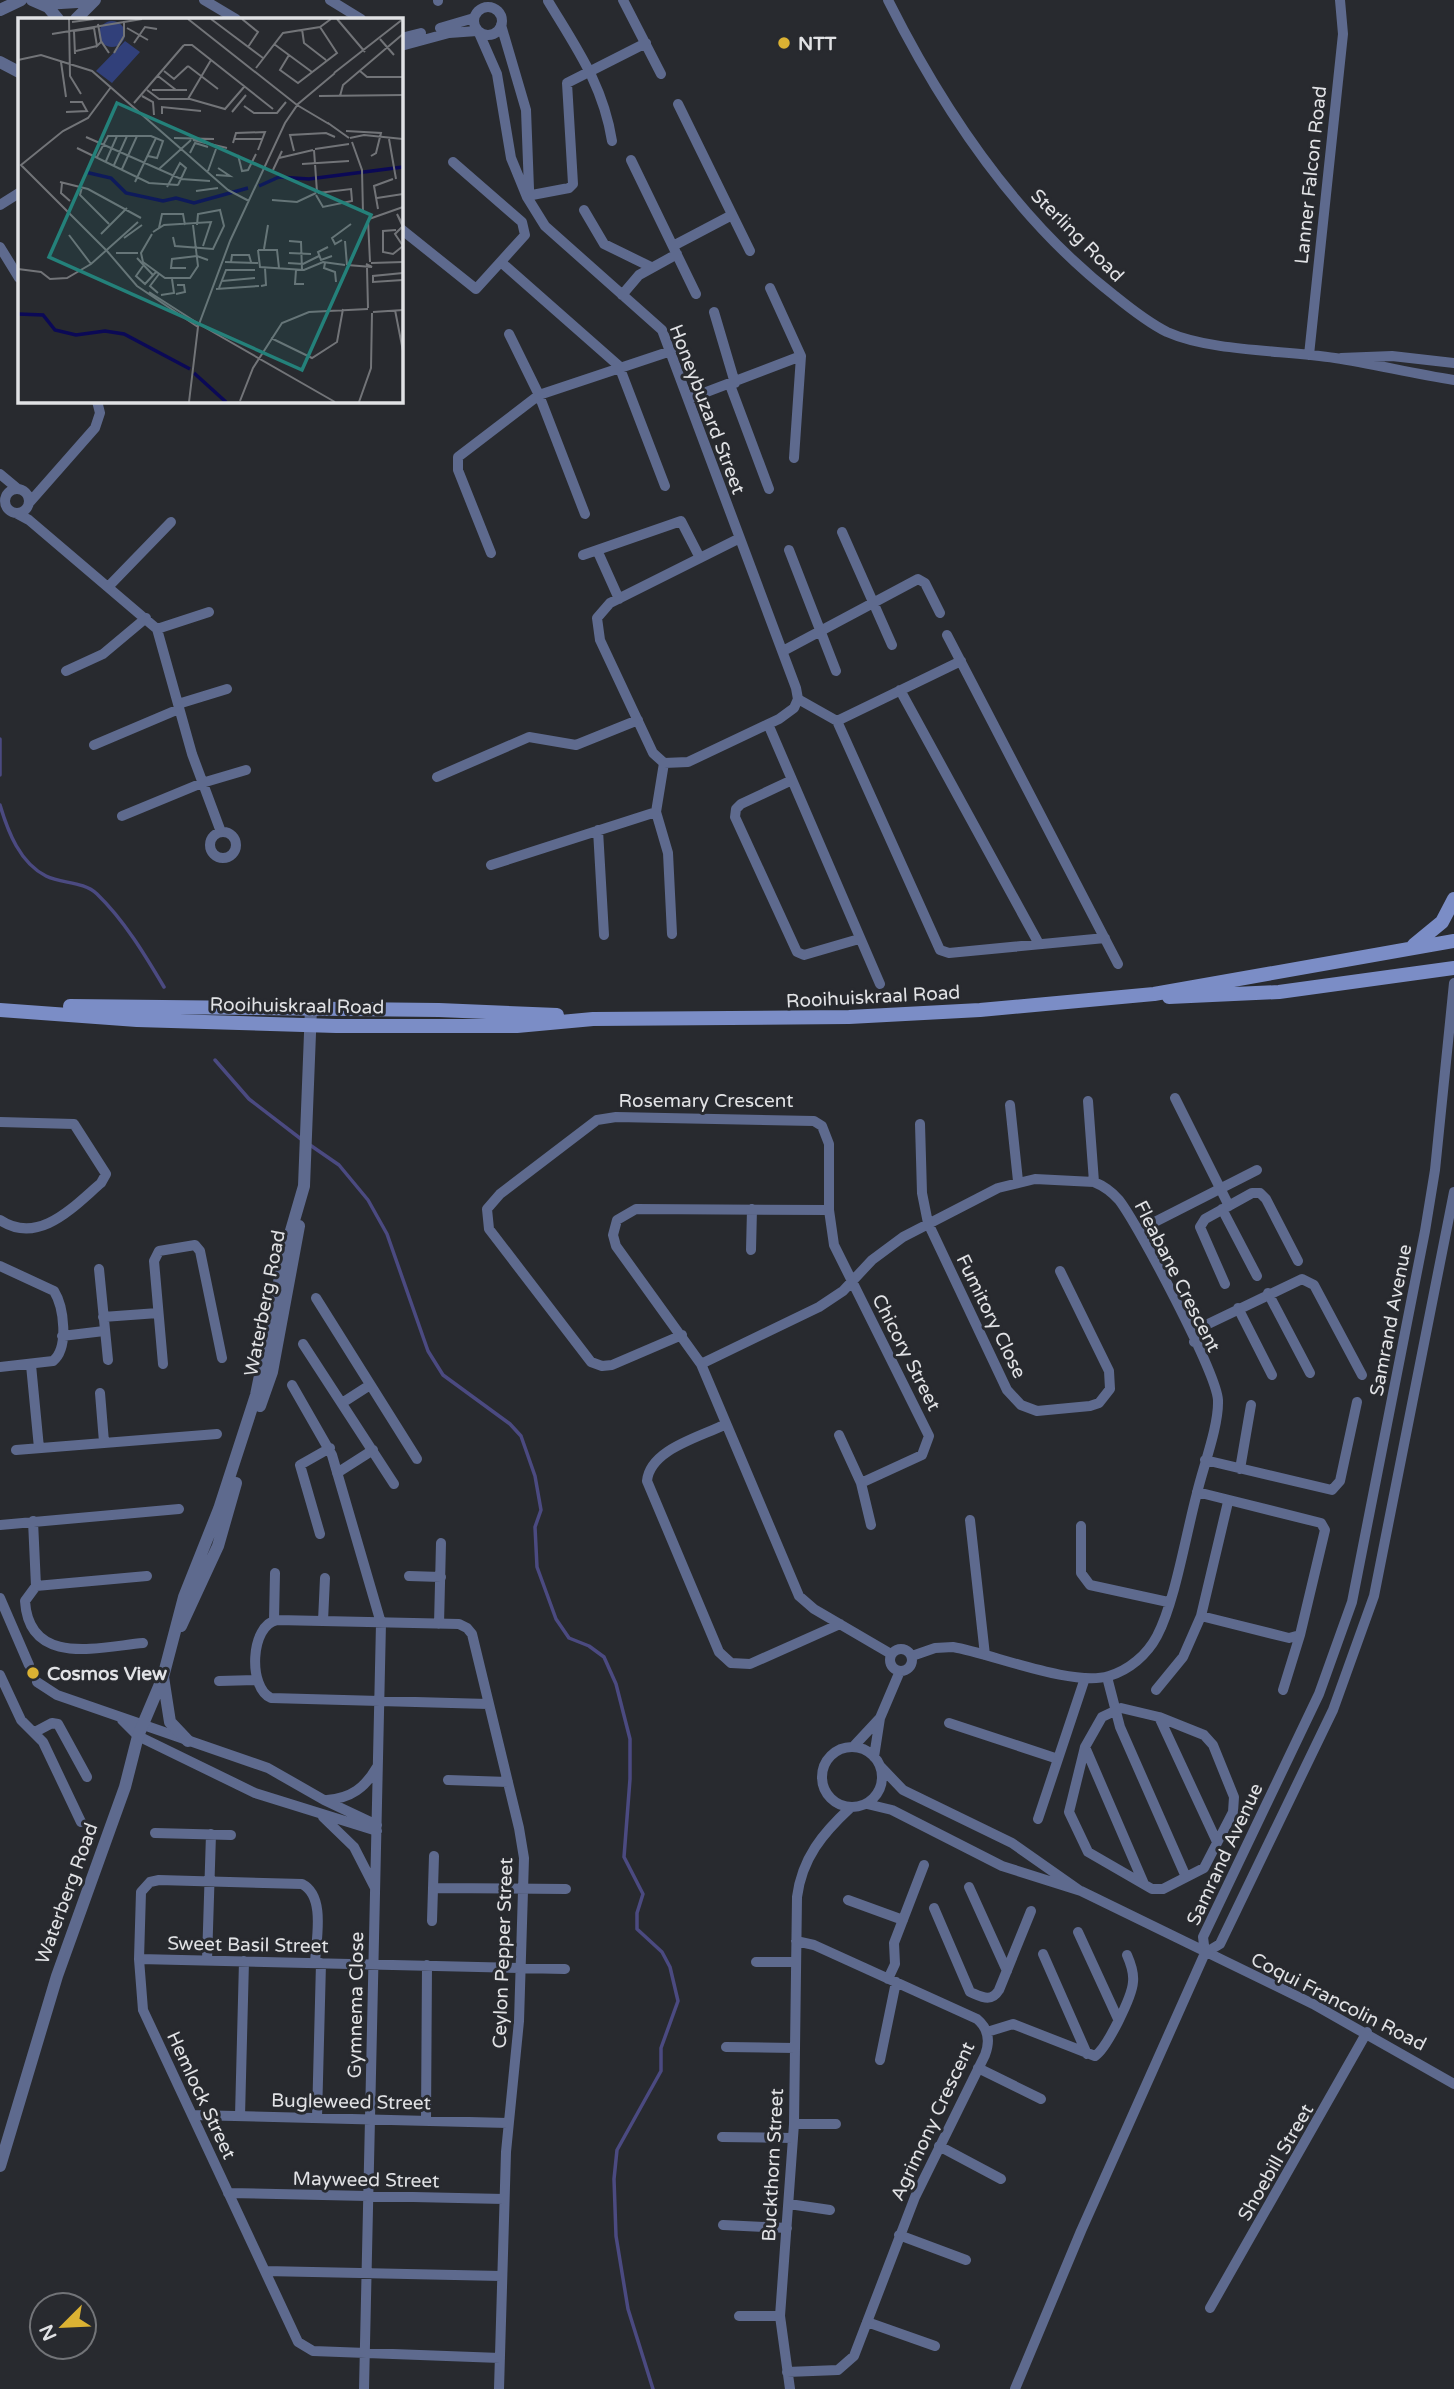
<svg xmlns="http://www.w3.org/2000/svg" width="1454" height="2389" font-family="'Varela Round',sans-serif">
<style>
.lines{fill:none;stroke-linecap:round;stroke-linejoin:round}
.stream{stroke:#4b4a81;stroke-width:3.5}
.minor{stroke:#5e6a8e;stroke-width:10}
.tertiary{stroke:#5e6a8e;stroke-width:12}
.secondary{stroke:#7b8dc6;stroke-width:14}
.poi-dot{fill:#dbb233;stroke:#282a2f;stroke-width:2.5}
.labels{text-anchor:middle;stroke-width:6;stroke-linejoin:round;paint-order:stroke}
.poi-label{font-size:19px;font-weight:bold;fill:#e1e2e5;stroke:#282a2f;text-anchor:start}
.street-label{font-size:19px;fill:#e1e2e5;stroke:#282a2f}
.inset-river{fill:none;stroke:#0b0956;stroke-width:3.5}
.inset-road{fill:none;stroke:#727478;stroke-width:2}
.view{fill:#24817a;fill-opacity:0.15;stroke:#24817a;stroke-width:3.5}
.inset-edge{fill:none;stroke:#e1e2e5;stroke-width:3.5}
</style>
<rect width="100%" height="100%" fill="#282a2f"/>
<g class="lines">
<path class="stream" d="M0,739v36
M0,805c8,27 20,58 46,71 16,8 37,5 51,18 27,26 48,61 67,93
M215,1060l34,39 52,40
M310,1145l29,20 29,35 19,34 41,117 15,24 67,49 11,12 14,40 6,34 -6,17 2,40 19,52 13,19 20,8 15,11 12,27 14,55v40l-6,78 19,37 -6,19v16l25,23 8,15 8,34 -17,47v23l-44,79 -3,29 2,57 12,73 25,80"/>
<path class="minor" d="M204,0l32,19
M330,0l31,19
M438,0v1
M623,0l38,74
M888,0c55,110 129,220 227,296 16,13 34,27 52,36 45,20 118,18 168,26 39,6 79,16 119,22
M548,1c29,48 55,84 64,140
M474 21a14 14 0 1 1 28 0a14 14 0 1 1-28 0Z
M501,25l25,85 3,79
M440,28l34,-10
M479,33l18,41 14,84 16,39 18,29 117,104 134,358 2,11 -4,9 -15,11 -91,43 -24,1 -11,-10 -53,-113 -3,-22 13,-15 128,-64
M401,38l20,-5
M401,46l48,-13 28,-2
M678,104l72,147
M631,160l65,134
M532,195l37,-7 4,-4 -6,-101 79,-40
M0,205l19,-12
M584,210l20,34 47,23
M401,229l75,60 49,-54 -3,-13 -69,-60
M673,246l59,-31
M0,247l19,31
M502,263l117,103 46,120
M622,295l17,-20 38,-21
M714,312l21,71
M509,334l30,61 46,119
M1309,355l34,-321 -3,-34
M1341,358l51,-2 62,7
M730,385l39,104
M688,399l113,-43 -31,-68
M794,458l7,-102
M0,474l18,15
M5 501a12 12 0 1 1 24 0a12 12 0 1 1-24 0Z
M29,503l66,-75 5,-15 -3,-12
M16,513l13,7 128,109 35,125 29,78
M842,532l50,113
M597,550l22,49
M789,550l47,121
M491,553l-33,-83v-13l81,-62 132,-44
M583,555l98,-34 19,37
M108,587l63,-65
M157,629l52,-17
M947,635l171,329
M783,651l135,-72 7,4 15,30
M66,671l37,-17 43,-36
M900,690l139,254
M798,699l39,22 124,-60
M178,704l49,-15
M837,721l103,229 9,3 156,-15
M768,724l112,260
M94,745l85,-36
M664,763l-8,49 12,41 4,81
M437,777l92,-40 47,8 62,-25
M790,781l-49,23 -5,5 -1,8 62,135 7,3 55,-16
M122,816l80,-33 44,-13
M598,830l6,105
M210 845a13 13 0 1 1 26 0a13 13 0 1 1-26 0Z
M491,865l165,-53
M1454,983l-19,187 -10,61 -73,371 -33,92 -116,243 2,16 15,-9 113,-234 41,-114 80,-404
M1175,1098l54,108
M1088,1101l6,81
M1010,1105l8,76
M0,1122l74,2 32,50 -5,9c-27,23 -62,63 -101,37
M920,1124l2,69 6,30 79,167 14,15 16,6 53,-5 9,-3 11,-14 -1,-18 -49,-100
M1222,1209l35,67
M829,1210l-193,-1 -19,11 -4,15 3,11 85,118 98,232 15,13 77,45
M1139,1230l118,-60
M751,1250l1,-41
M0,1266l54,25c10,16 15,57 -1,70l-53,6
M99,1269l9,91
M1225,1284l-25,-57 5,-8 47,-26h8l6,6 32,62
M1268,1293l42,80
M316,1298l101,161
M1238,1308l34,67
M103,1317l55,-4
M682,1335l-70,30 -10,1 -11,-4 -102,-133 -2,-20 13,-15 97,-74 19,-3 198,4 8,5 7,18v66l5,35 95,191 -7,19 -61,28
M62,1336l42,-5
M1194,1342l12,-17 96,-46 12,6 48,90
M303,1344l91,140
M163,1364l-9,-103 5,-10 36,-6 5,6 22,107
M701,1364l118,-57 24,-16 29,-31 31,-23 95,-49 37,-9 59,3c10,4 18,10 25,18 20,26 97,172 99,200 1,26 -15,67 -21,93 -11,41 -22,109 -40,143 -10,19 -28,34 -48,40 -37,11 -116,-22 -156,-29l-18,1 -23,8
M31,1365l8,83
M292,1385l40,70 49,168 -17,766
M100,1393l4,49
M342,1403l28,-18
M726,1424c-25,13 -76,25 -79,57l72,171 12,11 19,1 90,-40
M839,1435l22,48 10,42
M16,1450l201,-16
M1205,1460l127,30 8,-9 17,-79
M1240,1469l11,-64
M337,1473l36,-23
M1197,1492l124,31 4,7 -25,105 -11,3 -88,-22
M970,1520l15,135
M33,1521l3,65
M0,1525l179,-16
M1081,1526v47l9,12 78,17
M320,1534l-20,-69 30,-17
M409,1576l32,1
M0,1598l29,67
M274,1620l1,-47
M323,1621l2,-43
M439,1624l2,-81
M143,1643c-44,4 -114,24 -118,-42l11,-15 111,-10
M890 1660a11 11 0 1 1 22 0a11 11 0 1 1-22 0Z
M0,1675l21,45 22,22 38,80
M1107,1677l13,50 66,150
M219,1681l37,-1
M37,1682l20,13 211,73 56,32 53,25
M1156,1690l27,-33 18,-41 27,-114
M1283,1690l17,-55
M488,1704l-217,-6c-23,-10 -21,-73 6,-78l182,4 8,4 5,6 47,194 5,30 -5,163 -13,131 -7,237
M1121,1708l38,9 45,18 9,10 21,52 -1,15 -29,56 -41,21h-11l-64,-37 -19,-40 16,-65 17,-30z
M1159,1717l58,125
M122,1720l16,16 117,57 122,38
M949,1723l109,36
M35,1732l17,-9 6,1 29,53
M822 1777a30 30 0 1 1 60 0a30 30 0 1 1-60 0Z
M853,1747l27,-29
M1085,1747l59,137
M874,1757l6,-39 20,-47
M880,1766l23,24 109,53 67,47
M448,1780l60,2
M327,1800c24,-2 38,-12 50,-33
M867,1804l25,6 110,56 79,25 232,113 141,80
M323,1817l31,30 21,41
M1038,1819l47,-141
M155,1833l76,2
M969,1887l38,84
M433,1888l133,1
M848,1900l55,20
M934,1908l36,84c12,5 21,11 29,-2l32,-79
M432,1921l2,-65
M1078,1932l40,87
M1043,1954l44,100
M139,1959l426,10
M207,1960l4,-126
M756,1962h40
M315,1963c1,-23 11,-67 -13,-79l-143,-4 -9,2 -9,10 -2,67 4,51 155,332 15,9 187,7
M888,1979l7,-15 -1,-21 30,-78
M987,2032l26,-8 82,32c12,-8 37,-59 38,-74 1,-9 -2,-18 -6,-27
M726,2047l69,1
M880,2060l16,-78
M978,2068l63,31
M192,2115l316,8
M240,2116l4,-155
M317,2118l4,-155
M426,2121l1,-156
M794,2124h42
M722,2137l71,1
M939,2146l62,33
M228,2193l276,6
M789,2204l41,6
M723,2225l64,3
M899,2235l67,25
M265,2271l237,5
M1210,2308l157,-276
M739,2316h41
M867,2322l68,24
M787,2372l51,-2 16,-14 61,-159 70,-142c5,-13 4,-26 -8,-36l-163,-74 -18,-4
M790,2389l-10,-73 14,-192 3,-227c5,-39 26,-64 53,-89
M1015,2389l66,-158 124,-278"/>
<path class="tertiary" d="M32,0l16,7 10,12
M44,4l50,-3
M0,10l21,-10
M76,19l19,-19
M0,62l19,10
M260,1406l12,-34 27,-146
M181,1626l37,-80 18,-63
M163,1677l7,45 18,19
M0,2166l57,-190 68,-189 13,-51 25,-59 21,-80 35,-88 37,-114 30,-147 18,-62 7,-178"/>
<path class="secondary" d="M1414,945l28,-23 12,-23
M1169,997l110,-5 175,-24
M70,1006l369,4 118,5
M0,1010l137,10 199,6h181l76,-7 256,-2 131,-7 174,-16 300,-53"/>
</g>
<g class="poi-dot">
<circle cx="784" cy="43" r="7"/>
<circle cx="33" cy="1673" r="7"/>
</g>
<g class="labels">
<g class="poi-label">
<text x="798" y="50">NTT</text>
<text x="47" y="1680">Cosmos View</text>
</g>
<g class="street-label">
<text transform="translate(1310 175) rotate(-84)" y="7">Lanner Falcon Road</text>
<text transform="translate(1078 235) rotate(45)" y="7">Sterling Road</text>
<text transform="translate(708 409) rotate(69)" y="7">Honeybuzard Street</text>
<text transform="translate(873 996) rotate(-3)" y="7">Rooihuiskraal Road</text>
<text transform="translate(297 1005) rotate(1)" y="7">Rooihuiskraal Road</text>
<text x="706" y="1107">Rosemary Crescent</text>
<text transform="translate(1178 1276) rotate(63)" y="7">Fleabane Crescent</text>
<text transform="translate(264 1303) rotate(-79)" y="7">Waterberg Road</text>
<text transform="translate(992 1316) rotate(64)" y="7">Fumitory Close</text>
<text transform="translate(1390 1320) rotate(-79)" y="7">Samrand Avenue</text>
<text transform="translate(907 1352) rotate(63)" y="7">Chicory Street</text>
<text transform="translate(1224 1854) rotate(-65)" y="7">Samrand Avenue</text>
<text transform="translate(66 1893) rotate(-70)" y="7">Waterberg Road</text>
<text transform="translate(248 1944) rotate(1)" y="7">Sweet Basil Street</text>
<text transform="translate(502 1953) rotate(-88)" y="7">Ceylon Pepper Street</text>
<text transform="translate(1339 2001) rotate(27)" y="7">Coqui Francolin Road</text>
<text transform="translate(355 2005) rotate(-89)" y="7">Gymnema Close</text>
<text transform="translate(202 2095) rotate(65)" y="7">Hemlock Street</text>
<text transform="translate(351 2101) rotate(1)" y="7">Bugleweed Street</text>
<text transform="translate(932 2121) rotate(-65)" y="7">Agrimony Crescent</text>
<text transform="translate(1275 2162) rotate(-60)" y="7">Shoebill Street</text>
<text transform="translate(772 2165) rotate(-87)" y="7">Buckthorn Street</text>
<text transform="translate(366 2179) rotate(1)" y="7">Mayweed Street</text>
</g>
</g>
<g transform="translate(18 18)">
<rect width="385" height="385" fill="#282a2f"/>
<path d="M81 16a13 13 0 1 1 26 0a13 13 0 1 1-26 0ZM107,23l15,11 -28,31 -16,-12z" fill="#31407a"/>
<path class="inset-river" d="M67,154l26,6 15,15 37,8 13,-3 18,5 54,-15M241,168l20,-9 30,2 94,-12M0,296l25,1 12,15 21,5 29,-4 19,3 66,35M176,355l32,29"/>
<path class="inset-road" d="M51,1l1,57 11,18M170,1l109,86 32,19M193,1l52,39M224,1l16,13 -10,15M319,1l28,33M54,4l22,-3M80,6l3,17 8,12M109,10l21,12M284,11l2,14 22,17M34,16l90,-15M362,21l14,16M116,25l11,-16 12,2M256,26l38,28M166,27h8l81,64M58,33l21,-5M96,35l10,-17v-15M57,36l-1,-23 20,-3 3,18 4,-4M271,37l-9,15 18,13 39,-30 -17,-26M0,42l23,-5 51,16 136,119M43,44l5,35M170,48l30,23M238,50l27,-35 37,-6 11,-8M146,53l10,8 14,-13M342,53l7,6h36M316,55l69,-54M140,58l18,14M129,72l12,9h31l35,10 19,-22M134,72h35M124,78l11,6 1,13M301,78l84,-1M322,78l3,-11 60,-51M170,81l23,-39M116,85l50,-58M226,88l10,7h23l9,-11M48,94l21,-1 -5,-9h-12M214,94l14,-17M144,96v-7l39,4M310,105l21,15M328,113l35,2 -5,20 -5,3M68,119l95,42 29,2M156,120l40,1M332,120l14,-3 39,4M217,121h28M371,121l7,40M175,122l34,8M334,124l10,28 1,43M215,125l3,-10 29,-1 -7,18M59,130l72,35 29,2M297,131l34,-5M296,132l3,42M276,133l-4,-16 36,-2 9,4M172,135l5,-10 13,4M220,137l4,16 6,-1 8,-16M79,139l11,-21h43l12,5 -6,17 -9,-2M261,140l34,-8M88,143l11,-25M284,146l47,-3M96,147l13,-29M104,151l15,-33M141,151l32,-29M255,152l9,-19M190,153l8,-22M198,157l14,1 -12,-8M42,164l28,7 53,29M117,164l21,-44M44,165l-1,10 9,8M64,169l-2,8 29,29M149,169l13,-24 6,5 -8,17M210,172l21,11M178,173l22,-3M298,177l7,12 29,-6 -1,-12 -33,4M359,180l26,-4M254,182l25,2 19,-9M360,191l-4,-23 19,-7M351,201l34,-12M350,202l2,42M385,207l-6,-11 6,13M385,208l-8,8 8,12M141,210l3,-14h21l2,11M378,212l-13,1v21l10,2 10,-8M135,214l11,-7 47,-3 -8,24M83,216l26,-26M134,216l-11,19 2,9 22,16h25l8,-12 -5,-41M51,217l22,29M155,219l2,9 38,3 11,-23 -4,-16 -22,4 -1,11M106,220l18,-13M324,222l-7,4 -3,-6 19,-14M271,223l12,1 1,28M327,223l2,24M310,229l-10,5 3,8 11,-4M246,231l4,-24M240,232l2,17 44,3 19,-8 22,3M240,232h19l2,18M89,233l-86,-86 42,-34 25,-13 23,-31M89,233l30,35 61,41M98,235h22M271,235l22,1M119,240l16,17M207,244l33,1M213,244l1,-7h17l2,7M270,245l15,1 16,-8M307,245l-1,5 11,4 1,10M353,245l32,-1M329,247l25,2 -6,-3M125,248l-7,10 9,8 11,-12M168,250h-15l1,-9 25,-3 11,4M349,250l1,40M0,251l23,3 9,7 17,-1 24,-14 47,-42M278,252l-1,14h9M385,255l-30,3v6l30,-2M204,263l33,-3M243,268l5,-1 -1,-17M201,270l7,-18h29M198,271l43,-3M131,274l50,32M140,275l-8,-7 9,-12M158,276l9,-2 -1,-7h-7M143,277l13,-2 -2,-14M377,292l8,41M355,294l30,-2M181,306l136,78M253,320l41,20 25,-16 6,-33M222,383l13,-33 29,-45 27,-11 59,-3M171,384l9,-75 32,-86 55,-118 13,-19 37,-31M341,384l12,-34 1,-55"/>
<path class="view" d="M99,85l254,112 -69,155 -253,-113z"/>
<rect width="385" height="385" class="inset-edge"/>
</g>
<g transform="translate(63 2326) rotate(246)"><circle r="33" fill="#282a2f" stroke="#727478" stroke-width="2"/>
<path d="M0-5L12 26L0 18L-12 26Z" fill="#dbb233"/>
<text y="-10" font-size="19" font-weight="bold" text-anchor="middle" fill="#e1e2e5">N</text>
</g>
</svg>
